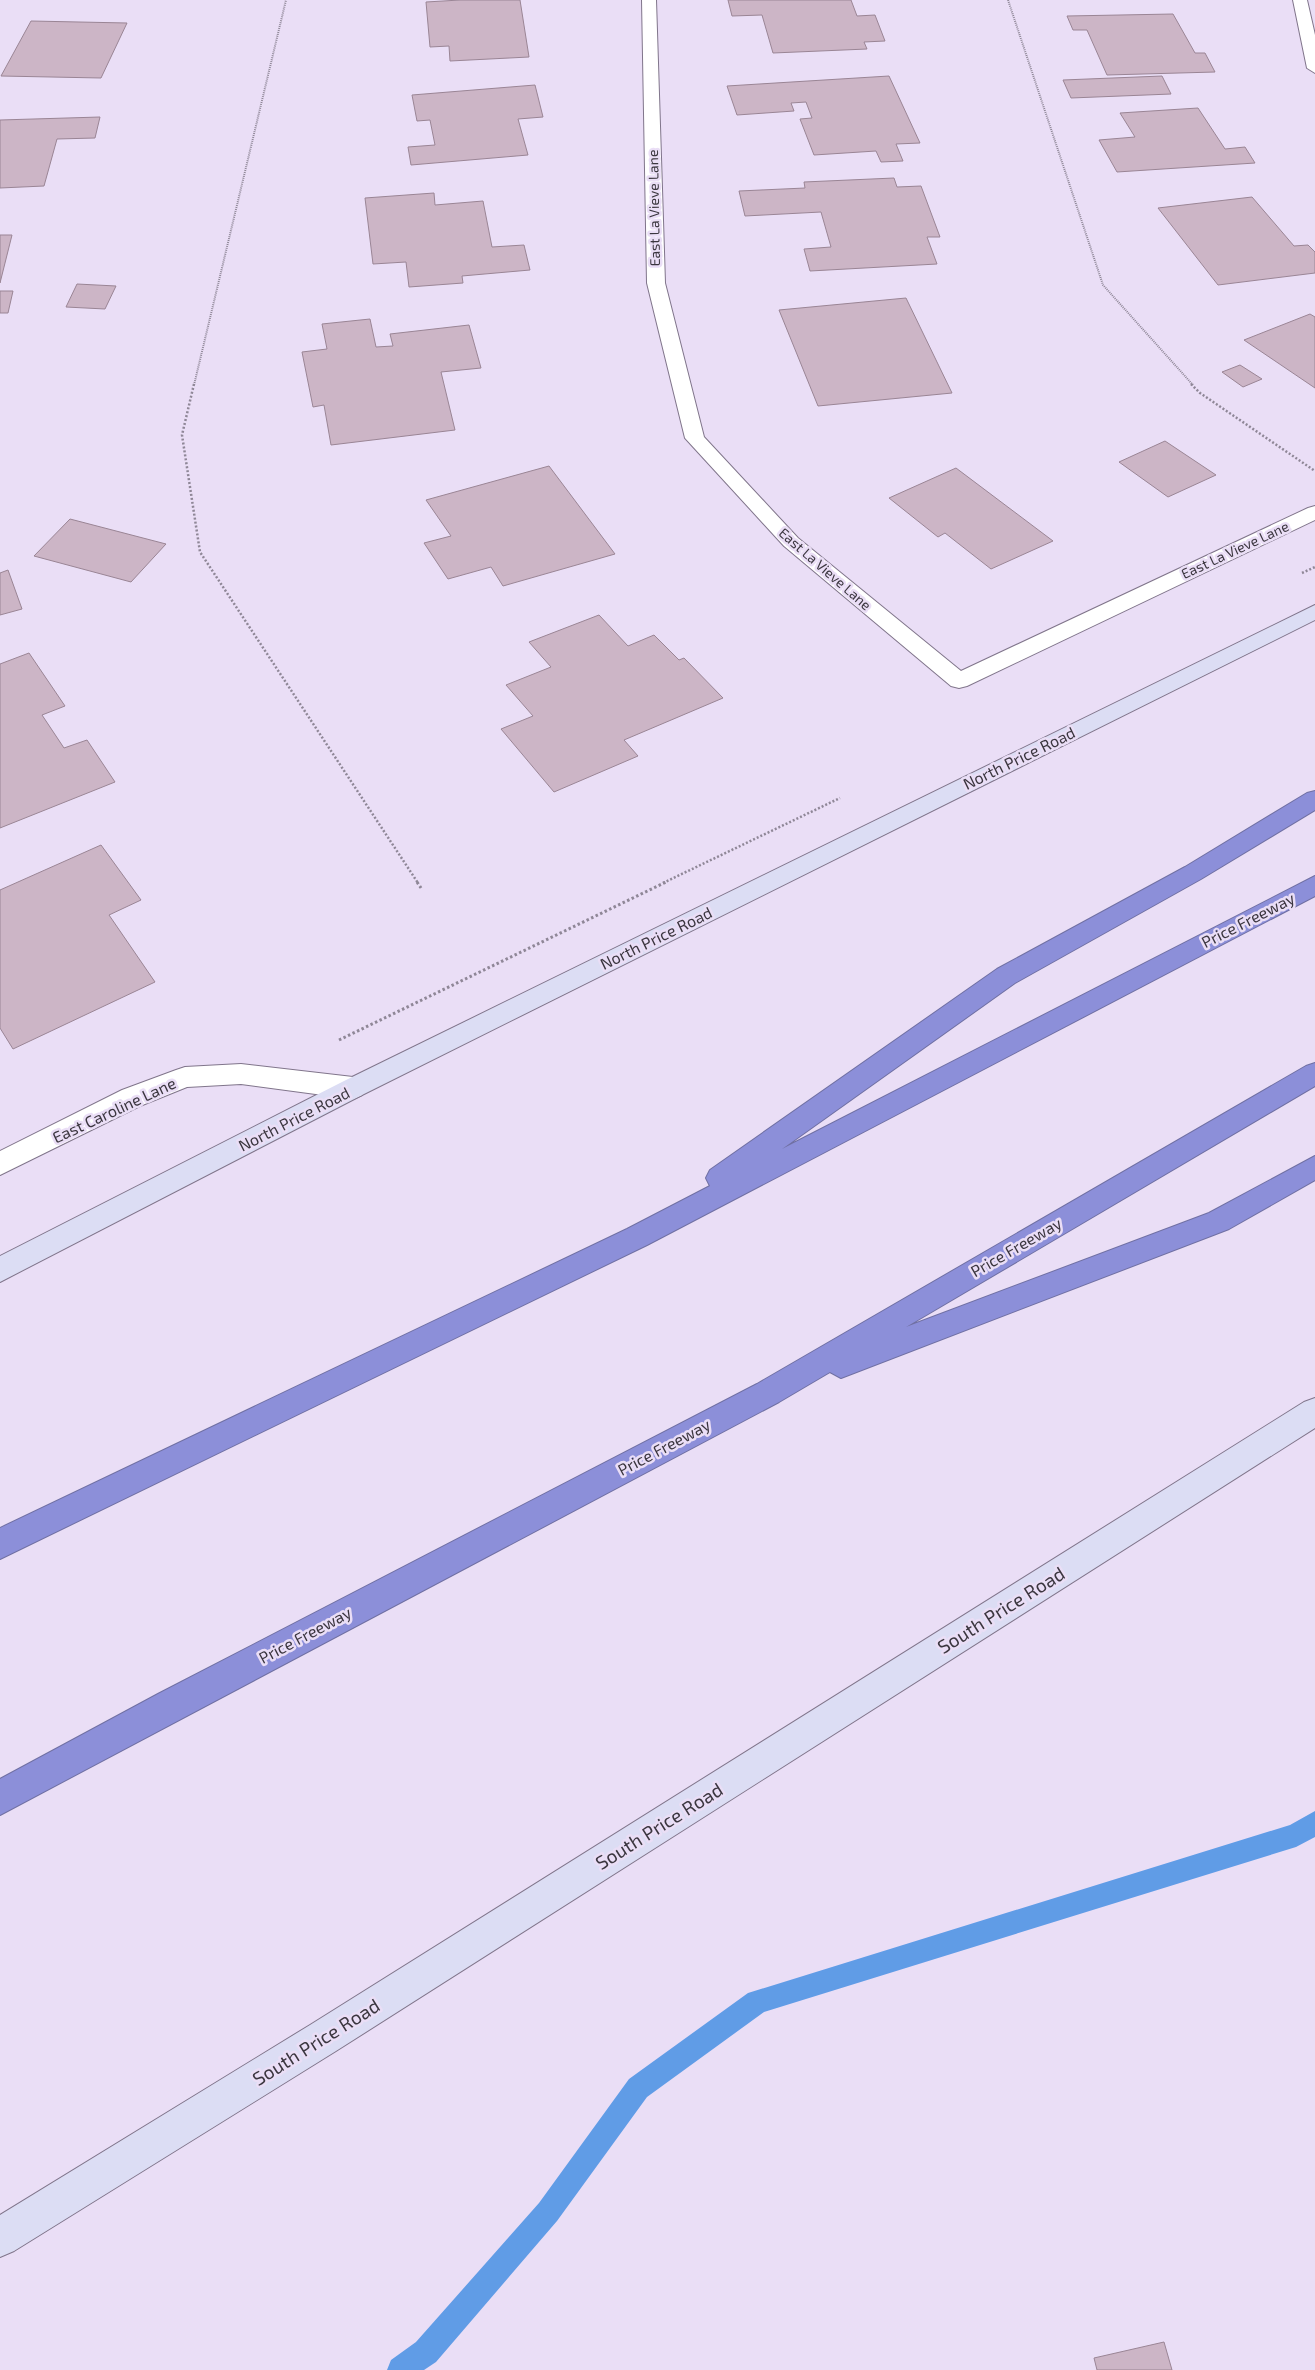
<svg xmlns="http://www.w3.org/2000/svg" width="1315" height="2370" font-family="'Exo 2',sans-serif">
<style>
.lines{fill:none;stroke-linecap:round;stroke-linejoin:round}
.stream{fill:#609ce6;fill-rule:evenodd}
.building{fill:#ccb5c6;stroke:#9a8595}
.street-casing{stroke:#80758b;stroke-width:2}
.secondary-casing{stroke:#80758b;stroke-width:2}
.highway-casing{stroke:#7070a3;stroke-width:2}
.path-far2{stroke:#8f8797;stroke-width:2;stroke-dasharray:1 1;stroke-linecap:butt}
.path-far1{stroke:#8f8797;stroke-width:2.5;stroke-dasharray:2 2;stroke-linecap:butt}
.path{stroke:#8f8797;stroke-width:3;stroke-dasharray:2.5 2.5;stroke-linecap:butt}
.street{fill:#fff;fill-rule:evenodd}
.secondary{fill:#dcddf4;fill-rule:evenodd}
.highway{fill:#8c8fd9;fill-rule:evenodd}
.labels{text-anchor:middle;stroke-width:5;stroke-linejoin:round;paint-order:stroke}
.far-street-label{font-size:14px;fill:#3b363f;stroke:#eadef6}
.street-label{font-size:16px;fill:#3b363f;stroke:#eadef6}
.near-street-label{font-size:19px;fill:#3b363f;stroke:#eadef6}
</style>
<rect width="100%" height="100%" fill="#eadef6"/>
<g class="lines">
<path class="stream" d="M1315,1811v26l-19,10 -532,165 -117,85 -90,124 -121,141 -12,8h-37l4,-10 25,-18 123,-139 90,-124 119,-86 542,-168z"/>
</g>
<path class="building" d="M460,0h60l9,57 -79,4 -1,-15 -19,1 -4,-45z
M728,0h123l6,16 18,-1 10,26 -21,1 3,7 -94,4 -11,-38 -30,1z
M1173,14l22,39h10l10,19 -108,3 -20,-45h-14l-6,-14z
M31,21l96,2 -26,55 -100,-2z
M889,76l31,67 -24,1 7,17 -22,1 -5,-11 -62,4 -14,-36 12,-1 -6,-16 -15,1 3,8 -57,4 -10,-29z
M1162,76l9,18 -100,4 -8,-18z
M535,85l8,32 -25,2 10,36 -117,10 -3,-18 27,-2 -5,-25 -13,1 -5,-26z
M1198,108l27,41 20,-2 10,16 -138,9 -18,-32 36,-3 -15,-24z
M100,117l-5,21 -38,1 -13,47 -44,2v-68z
M894,178l3,9 24,-1 19,51h-13l10,27 -127,7 -6,-22 27,-2 -10,-35 -76,4 -6,-25 66,-3 -1,-6z
M434,193l1,12 48,-4 9,46 32,-2 6,25 -68,6 1,7 -54,4 -3,-25 -33,2 -8,-66z
M1252,197l42,49 14,-1 7,7v21l-97,12 -60,-77z
M0,235h12l-12,48z
M77,284l39,2 -11,23 -39,-2z
M0,291h13l-5,22h-8z
M906,298l46,95 -134,13 -39,-96z
M1310,314l5,3v71l-71,-48z
M370,319l6,28 17,-1 -3,-12 79,-9 12,43 -40,4 14,58 -124,15 -7,-40 -11,2 -11,-55 25,-3 -5,-25z
M1240,365l22,14 -19,8 -21,-15z
M1165,441l51,34 -48,22 -49,-35z
M549,466l66,88 -112,32 -12,-19 -43,12 -24,-36 27,-7 -25,-36z
M956,468l97,73 -62,28 -46,-36 -7,4 -49,-39z
M70,519l96,25 -35,38 -97,-26z
M8,570l14,39 -22,6v-42z
M599,615l29,31 26,-11 25,25 5,-2 39,40 -99,42 14,16 -84,36 -53,-63 32,-13 -27,-31 45,-18 -22,-25z
M29,653l36,53 -23,9 22,33 23,-8 28,42 -115,46v-164z
M101,845l40,55 -32,15 46,67 -142,67 -13,-21v-138z
M1164,2342l8,28h-75l-3,-12z"/>
<g class="lines">
<g class="street-casing">
<path id="street" d="M642,0h14l9,283 39,154 94,101 163,133 347,-163 7,-2v14l-348,166 -8,2 -8,-2 -167,-140 -99,-108 -38,-155z
M1293,0h14l8,35v38l-8,-5z
M241,1064l112,13 9,4 4,7 -4,7 -9,4 -112,-15 -54,3 -47,19 -140,69v-24l122,-61 54,-20 9,-3z"/>
</g>
<g class="secondary-casing">
<path id="secondary" d="M1315,605v15l-953,475 -362,187v-26l344,-175z
M1315,1398v30l-979,623 -322,200 -14,6v-42l310,-190 994,-623z"/>
</g>
<g class="highway-casing">
<path id="highway" d="M1315,791v19l-114,69 -186,104 -233,166 533,-273v20l-668,349 -647,314v-31l627,-299 83,-43 -4,-8 4,-8 287,-201 188,-102 122,-74z
M1315,1063v23l-409,241 303,-114 106,-57v24l-86,49 -388,149 -11,-6 -51,30 -779,413v-36l158,-85 599,-310 549,-318z"/>
</g>
<path class="path-far2" d="M1008,0l95,285 90,100
M194,385l92,-385"/>
<path class="path-far1" d="M194,384l-12,51 18,117 218,331
M1191,384l9,9 115,78
M1302,573l13,-6
M663,883l177,-85"/>
<path class="path" d="M417,882l4,6
M339,1040l327,-158"/>
<use href="#street" class="street"/>
<use href="#secondary" class="secondary"/>
<use href="#highway" class="highway"/>
</g>
<g class="labels">
<g class="far-street-label">
<text transform="translate(654 208) rotate(-91)" y="5">East La Vieve Lane</text>
<text transform="translate(1235 550) rotate(-25)" y="5">East La Vieve Lane</text>
<text transform="translate(825 569) rotate(41)" y="5">East La Vieve Lane</text>
</g>
<g class="street-label">
<text transform="translate(1019 758) rotate(-26)" y="6">North Price Road</text>
<text transform="translate(1248 920) rotate(-27)" y="6">Price Freeway</text>
<text transform="translate(656 938) rotate(-26)" y="6">North Price Road</text>
<text transform="translate(114 1110) rotate(-25)" y="6">East Caroline Lane</text>
<text transform="translate(294 1119) rotate(-27)" y="6">North Price Road</text>
<text transform="translate(1016 1247) rotate(-30)" y="6">Price Freeway</text>
<text transform="translate(664 1447) rotate(-28)" y="6">Price Freeway</text>
<text transform="translate(305 1635) rotate(-28)" y="6">Price Freeway</text>
</g>
<g class="near-street-label">
<text transform="translate(1001 1610) rotate(-32)" y="7">South Price Road</text>
<text transform="translate(659 1826) rotate(-32)" y="7">South Price Road</text>
<text transform="translate(316 2042) rotate(-32)" y="7">South Price Road</text>
</g>
</g>
</svg>
